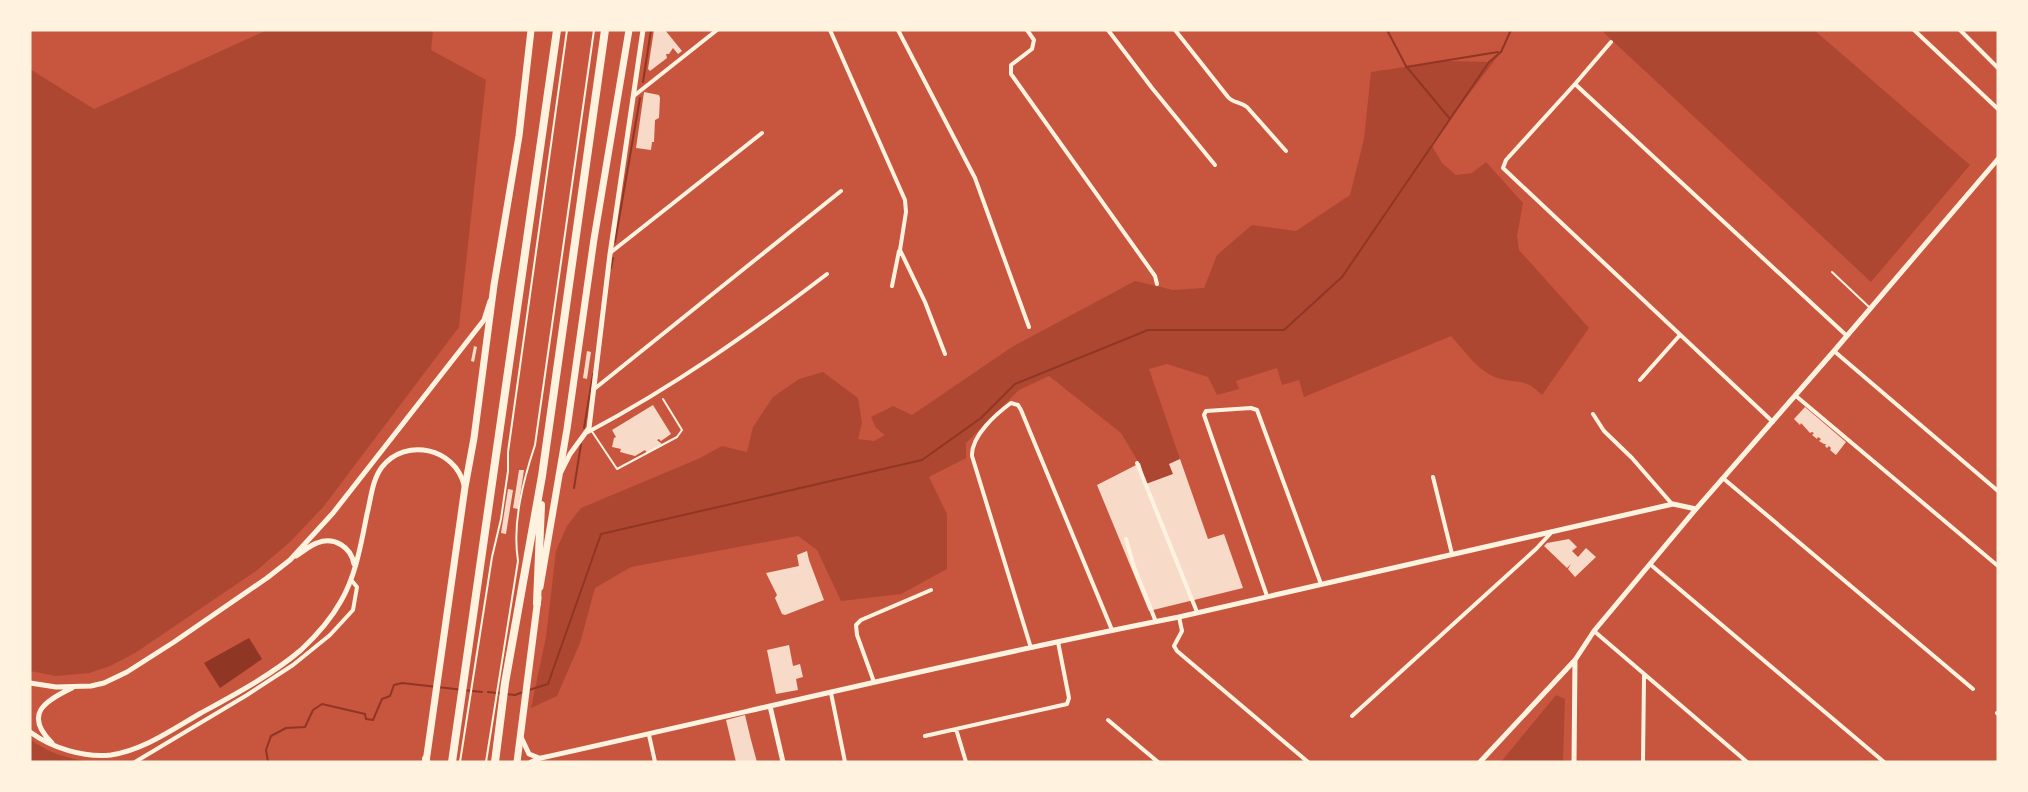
<svg xmlns="http://www.w3.org/2000/svg" width="2028" height="792" font-family="Mulish,sans-serif">
<style>
.green{fill:#ae4732}
.water{fill:#8f3625}
.lines{fill:none;stroke-linecap:round;stroke-linejoin:round}
.stream{stroke:#8f3625;stroke-width:2}
.building{fill:#f7dbc8}
.service{stroke:#fff3e0;stroke-width:2}
.minor{stroke:#fff3e0;stroke-width:4}
.tertiary{stroke:#fff3e0;stroke-width:5}
.primary{stroke:#fff3e0;stroke-width:7}
.motorway{stroke:#fff3e0;stroke-width:8}
</style>
<rect width="100%" height="100%" fill="#c8553d"/>
<path class="green" d="M267,30h166l-2,20 55,30 -27,247 -135,179 -34,36 -34,29 -121,82 -25,13 -21,7 -33,3 -26,-5v-602l64,40z
M1601,30h213l156,135 -99,117z
M1501,52l-70,92 11,19 14,12 16,-2 14,-11 37,41 -6,33 2,14 70,78 -47,67c-19,-19 -25,-10 -47,-18 -18,-7 -31,-27 -44,-41l-147,61 -5,-17 -17,5 -5,-17 -41,13 3,8 -22,6 -9,-18 -41,-13 -18,5 31,90 -11,5 4,10 -27,10 -7,-21 -18,-30 -72,-57 -30,14 -53,53v15l-37,19 18,37v55l-46,25 -60,7 -24,-51 -19,-14 -167,31 -36,21 -15,55 -23,53 -26,12 15,-71 10,-86 11,-25 14,-18 117,-49 24,-13 25,6 6,-25 20,-30 26,-18 24,-7 35,26 4,25 -4,16 16,2 11,-6 -9,-7 -5,-11 22,-11 19,9 100,-68 123,-66 38,9 31,-2 13,-33 35,-30 44,6 54,-36 14,-56 7,-67 74,-11 44,1z
M1556,695l9,4 -2,63h-62z
M30,739c18,14 39,20 61,23h-60z"/>
<path class="water" d="M249,638l13,21 -42,29 -16,-25z"/>
<g class="lines">
<path class="stream" d="M1387,30l19,36 44,53
M1406,67l92,-15
M643,82l8,-52
M615,242l25,-144
M611,268l2,-10
M584,428l9,-54
M574,488l7,-44
M529,690l19,-6 53,-150 321,-74 59,-42 34,-34 133,-54h136l58,-53 147,-215 12,-10 10,-22
M488,692l27,3 8,-3
M268,762l-2,-12 5,-14 15,-8 19,-1 8,-17 9,-6 43,10 1,5 7,1 9,-21 8,-3 4,-11 8,-2 80,9"/>
</g>
<path class="building" d="M654,30h11l17,21 -4,3 -5,-6 -4,6h-3l1,4 -17,13 -2,-2z
M644,92l15,3 1,3 -1,20 -4,2 -1,22h-2l-1,8 -15,-2z
M474,346l3,1 -3,15 -3,-1z
M587,351l4,1 -4,27 -4,-1z
M653,405l18,29 -10,7 -2,-2 -2,1 5,4 -15,9 -2,-3 -10,6 -15,-4 1,-3 -9,-2 2,-9 2,-1 -4,-7z
M1805,407l41,35 -10,13 -6,-5 1,-2 -2,-2 -2,2 -2,-2 1,-2h-2l-5,-3 2,-2 -3,-2 -1,2 -5,-4 2,-2 -2,-1 -2,1 -9,-10 -1,2 -6,-6z
M1180,459l28,80 16,-5 19,54 -94,23 -52,-126 43,-22 6,21 27,-10 -4,-10z
M519,470h5l-6,39 -5,-1z
M508,489l5,1 -7,44 -5,-1z
M1569,539l8,8 -5,4 6,6 8,-9 10,9 -21,20 -7,-8 3,-5 -4,4 -23,-22 3,-3z
M807,551l2,9 15,40 -39,15 -3,-1 -7,-16 2,-3 -11,-22 33,-7 -2,-11z
M789,645l4,21 7,-2 3,13 -7,2 2,11 -22,4 -9,-44z
M745,715l6,25 6,22h-21l-10,-42z"/>
<g class="lines">
<path class="service" d="M1832,272l37,35
M591,430l26,39 60,-32 5,-7 -19,-31
M460,762l32,-205 9,-38 7,-48v-19l59,-422
M486,762l32,-201c-6,-38 5,-80 17,-116l59,-415"/>
<path class="minor" d="M830,30l75,170 1,12 -6,38 25,52 20,52
M898,30l77,148 54,149
M1027,30l7,10 -2,9 -21,16v9l144,202 2,8
M1108,30l44,58 63,77
M1175,30l53,67c5,6 13,5 19,10l39,44
M1914,30l84,79
M1960,30l38,38
M1611,42l-36,42 -69,76 -3,8 270,254
M1575,84l272,252
M635,95l82,-65
M610,253l152,-120
M892,286l7,-35
M1834,351l164,140
M1640,380l40,-45
M593,390l248,-199
M1796,396l202,170
M1593,414l11,17 28,27 40,46
M588,432c85,-45 163,-100 239,-158
M1137,463l60,149
M1433,477l19,77
M1724,479l249,210
M1126,539l8,28 22,55
M1651,565l233,197
M1267,596l-63,-181 2,-4 45,-3 6,2 64,174
M1179,617l3,14 -8,15 3,5 131,111
M1594,631l153,131
M1031,648l-59,-192c-1,-20 24,-42 39,-53l7,2 3,5 91,220
M874,682l-17,-47 -1,-10 5,-5 70,-30
M831,693l14,69
M1997,713l1,1
M1352,716l184,-167 14,-15
M1108,720l50,42
M956,729l10,33
M649,735l6,27
M925,736l142,-32 2,-6 -11,-56
M135,762l112,-67 46,-30 37,-30 23,-25 4,-23 -5,-6
M1643,762l1,-86"/>
<path class="tertiary" d="M561,472l9,-18 19,-26 21,-174 33,-224
M296,556c7,-4 14,-11 21,-13 17,-7 34,4 37,21
M30,683l26,4 35,-1 13,-3 23,-11 47,-30 93,-64 23,-18 43,-47 151,-193 6,-19
M770,706l13,56
M30,732c22,16 54,26 81,23 33,-5 62,-26 90,-42 33,-18 72,-39 100,-63 16,-15 30,-31 40,-49 15,-26 20,-57 26,-87 4,-15 5,-34 15,-47 24,-30 73,-19 82,18
M521,737l8,17 10,4
M52,743c-29,-29 -7,-42 20,-55
M531,762l10,-4c212,-47 424,-99 638,-141l494,-113 23,5
M1480,762l95,-102 19,-29 102,-122 138,-158 164,-192
M1574,762l1,-102"/>
<path class="primary" d="M540,587l27,-158 27,-190 35,-209
M426,762l39,-275 9,-49 20,-153 25,-149 12,-106
M517,762l21,-164"/>
<path class="motorway" d="M537,603l4,-98
M426,759v3
M452,762l105,-732
M495,762l10,-79 37,-207 63,-446"/>
</g>
<rect width="2028" height="792" fill="none" stroke="#fff3e0" stroke-width="63"/>
</svg>
